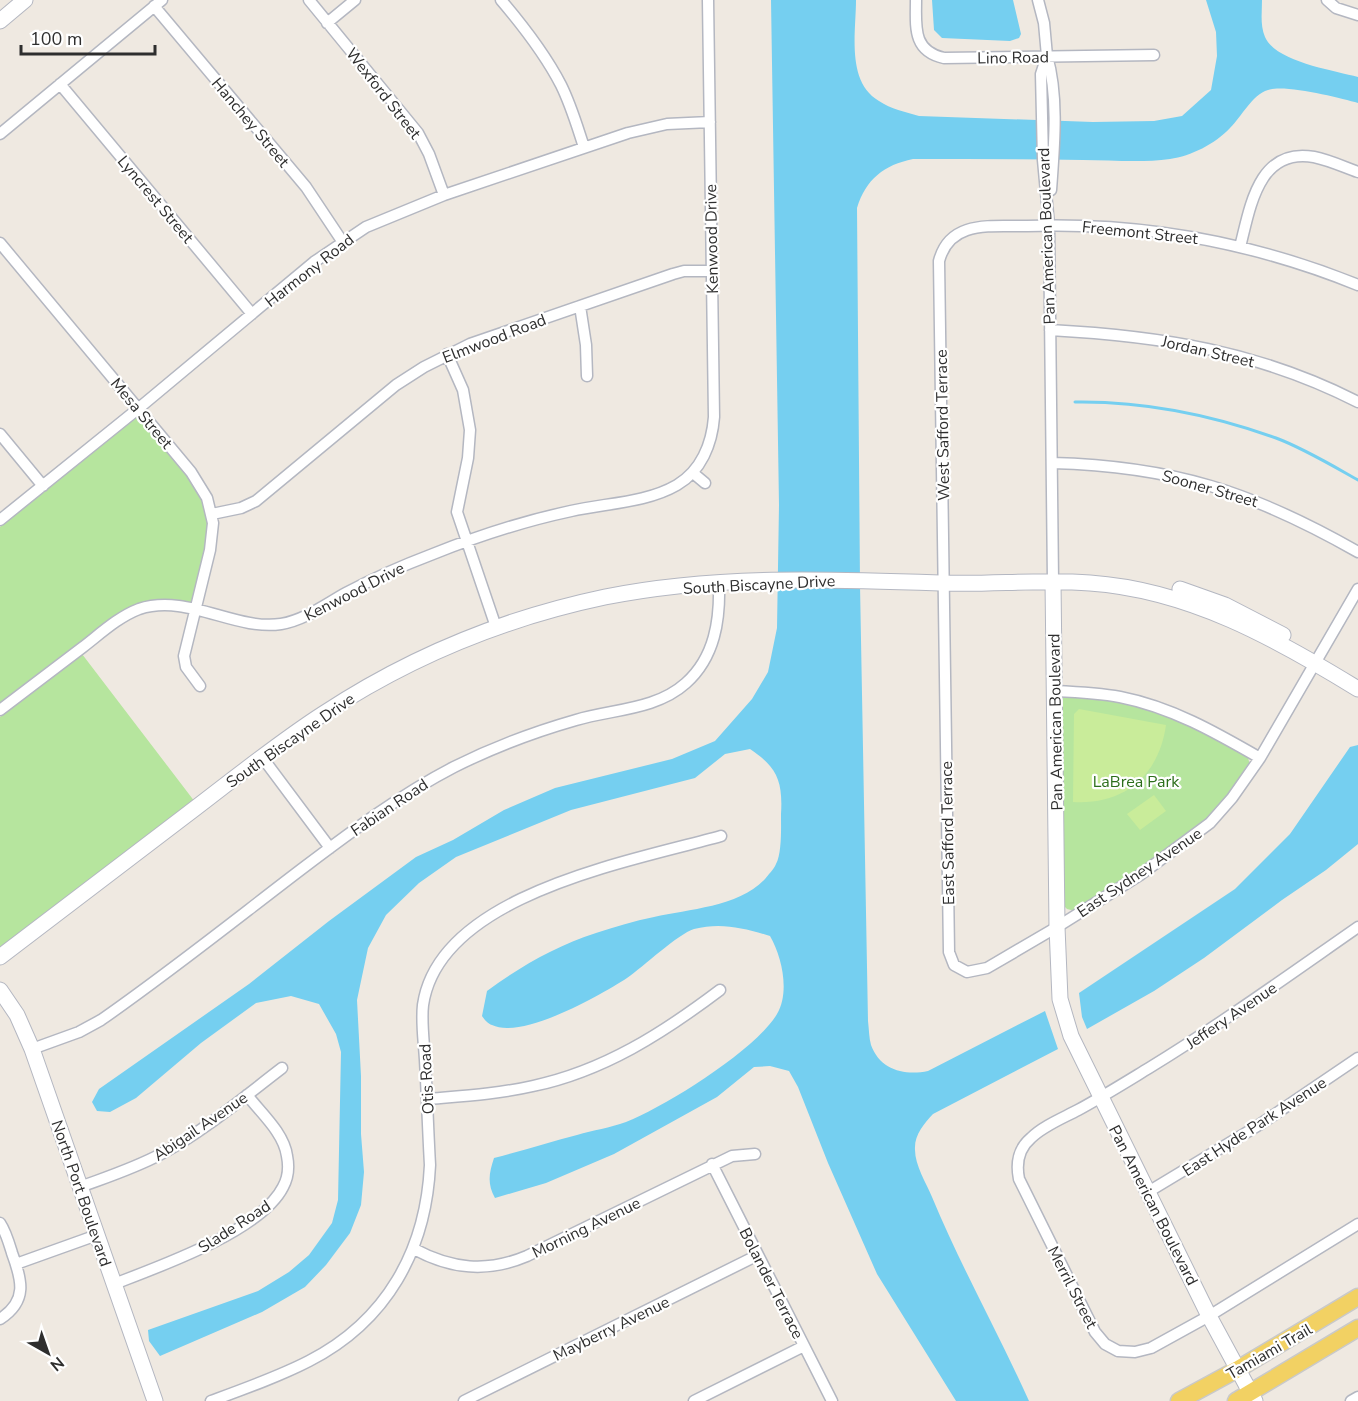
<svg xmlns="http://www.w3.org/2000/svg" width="1358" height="1401" font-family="'Nunito Sans',sans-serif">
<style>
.green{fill:#b6e59e}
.pitch{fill:#c9ec9a}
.water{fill:#75cff0}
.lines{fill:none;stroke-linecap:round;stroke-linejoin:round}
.stream{stroke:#75cff0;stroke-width:3}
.street-casing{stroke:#b4b7c1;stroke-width:13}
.secondary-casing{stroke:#b4b7c1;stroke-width:17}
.primary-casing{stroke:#c9c9c9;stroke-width:19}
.street{stroke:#fff;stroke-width:10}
.secondary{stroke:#fff;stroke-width:15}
.primary{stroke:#f2d163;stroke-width:16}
.labels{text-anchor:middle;stroke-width:4.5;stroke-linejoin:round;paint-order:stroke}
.street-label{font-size:16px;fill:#2e2e2e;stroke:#fff}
.park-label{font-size:16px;fill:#2c6e1b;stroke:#fff}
</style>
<rect width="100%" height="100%" fill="#efe9e1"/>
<path class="green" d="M138,415c24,29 67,69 70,107 2,26 -10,56 -17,82 -26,-4 -46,-4 -70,8l-121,92v-177z
M82,654l113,148 -195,148v-233z
M1062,697c44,2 87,7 126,26 20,9 38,21 57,31l3,3 2,9 -18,26 -24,27 -82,60 -51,32 -8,-2 -4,-4 -3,-206z"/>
<path class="pitch" d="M1079,709l87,16c-7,50 -41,80 -93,77l1,-88z
M1154,795l12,16 -26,19 -13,-16z"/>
<path class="water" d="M771,0h85c0,32 -10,82 23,101 12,8 26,11 40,15l174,6 61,-1 28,-5 29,-26 6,-34 -1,-24 -10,-32h56c0,13 -2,25 3,37 11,25 68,33 93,40v26c-18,-5 -73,-19 -90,-13 -16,5 -26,26 -38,38 -15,16 -39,28 -60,31 -29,4 -59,1 -87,1 -57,-1 -113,-1 -170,-1 -29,6 -47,20 -56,49l3,377 8,436c1,8 1,17 3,24 9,25 34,31 57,26l117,-60 13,38 -125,65c-9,10 -19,21 -18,36 0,15 11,33 17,47 29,70 66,135 97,204h-73l-79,-127 -49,-111 -30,-76 -9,-16 -19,-5 -16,1 -37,30 -103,57 -68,29 -51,15c-8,-14 -6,-25 -1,-40 28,-7 56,-16 83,-23 16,-5 33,-7 49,-13 39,-15 130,-72 151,-108 13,-22 5,-57 -7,-78 -26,-8 -49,-14 -76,-7 -16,5 -51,38 -67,49 -26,17 -105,62 -135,47 -4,-1 -8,-6 -10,-9l5,-25c34,-25 69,-45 109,-58 19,-6 38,-12 58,-16 35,-8 85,-10 111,-38 3,-4 9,-10 11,-15 6,-11 5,-36 5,-50 2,-33 -4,-47 -31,-65l-25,5 -30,24 -124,32 -115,47 -37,26 -33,32 -18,33 -11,52 4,76v58l3,38 -3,33 -11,28 -24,32 -21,22 -43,25 -102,44 -11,-15 -1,-11 110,-39 31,-19 20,-17 23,-32 6,-23 3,-148 -5,-18 -17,-30 -28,-8 -35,7 -55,40 -65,55 -26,14 -13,-1 -5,-9 7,-13 150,-105 80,-63 87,-64 37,-17 51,-30 51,-22 117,-29 43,-18 37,-42 16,-27 9,-44 2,-123z
M932,0h81l8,34 -2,4 -9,3 -68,-3 -8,-8z
M1358,745v99l-32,26 -44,30 -78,58 -50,33 -67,38 -5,-12 -3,-24 156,-104 55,-55 60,-87z"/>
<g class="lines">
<path class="stream" d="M1075,402c68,-1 137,13 201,36 27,10 57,28 82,42"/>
<g class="street-casing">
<path id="street" d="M309,0l109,133 11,21 15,41
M501,0c23,27 44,54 60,85 10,20 16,41 23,62
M916,0c0,26 -4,51 28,58l210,-3
M1038,0l6,23 3,33 -6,18 2,86 6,65 4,356
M1327,0l9,8 22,7
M154,6l152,181 36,54
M327,23l28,-23
M1047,56c12,41 7,92 4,134
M60,84l192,230
M0,134l162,-134
M0,243l191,229 16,26 6,25 -3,27 -26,106 2,11 14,19
M1240,247c10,-39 18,-100 74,-90 15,3 30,10 44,15
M1358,285c-106,-43 -217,-63 -331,-59 -35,1 -77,-7 -88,35l10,691 5,13 13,7 20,-4 70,-41 83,-52 70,-52 22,-25 28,-40 98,-169
M580,306l6,39 1,31
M1050,330c111,6 208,21 308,72
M447,354l16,36 7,40 -2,28 -11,54 39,115
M0,434l43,52
M1052,463c121,3 201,29 306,89
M693,473l12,10
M212,514l29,-6 15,-7 140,-116 28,-18 46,-23 203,-70 11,-3h28
M0,520l139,-112 175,-146 52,-35 78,-32 184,-62 39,-9 43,-2
M1055,691c22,1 44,2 65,6 51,10 95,35 140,61
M0,710c28,-21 55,-42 83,-63 17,-13 35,-30 56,-38 48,-16 96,22 142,15 24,-4 45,-20 65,-31 28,-15 58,-28 87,-39 45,-18 91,-33 138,-43 35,-8 75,-8 106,-26 24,-14 35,-41 37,-68l-6,-417
M262,757l68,91
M1358,927c-69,48 -137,97 -209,141 -23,14 -47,29 -71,42 -15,8 -35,16 -47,28 -13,11 -15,26 -12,41l76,153 10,12 13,7 17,1 16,-4 58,-32 149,-92
M32,1049l47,-17 22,-12c69,-48 135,-101 202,-152 49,-37 97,-73 151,-101 38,-19 80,-35 122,-47 37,-11 80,-10 110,-37 29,-26 34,-63 33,-99
M427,1099c35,-3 71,-5 106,-13 71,-15 130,-53 187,-96
M712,1164l120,237
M80,1187c27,-10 55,-19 81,-33 42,-22 83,-57 121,-86
M1148,1192l111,-67 99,-67
M0,1223c6,9 9,20 12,30 10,27 16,48 -12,66
M414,1249c37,20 73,24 113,7l205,-100 23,-2
M16,1264l81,-29
M114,1284c44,-17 147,-53 169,-97 5,-9 6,-21 4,-31 -3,-23 -26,-43 -40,-61
M211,1401c33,-12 67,-24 98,-40 78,-40 117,-111 121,-196 -2,-35 -3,-70 -5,-105 -1,-18 -4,-38 -2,-55 16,-111 210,-144 298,-169
M464,1401l294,-146
M694,1401l110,-55
M1351,1401l7,-4"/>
</g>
<g class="secondary-casing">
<path id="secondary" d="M0,21l25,-21
M1053,581l4,346 3,72 11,37 138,280 46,85
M1180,589l45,16 58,30
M0,957c62,-47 123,-94 185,-141 45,-34 90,-71 138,-102 85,-56 182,-96 282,-117 109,-22 224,-18 335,-14 50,2 100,-4 150,0 99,7 185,55 268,106
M0,990l17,25 15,34 123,352"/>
</g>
<g class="primary-casing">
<path id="primary" d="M1179,1401l59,-32 120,-72
M1236,1401l122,-73"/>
</g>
<use href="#street" class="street"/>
<use href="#secondary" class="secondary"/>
<use href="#primary" class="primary"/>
</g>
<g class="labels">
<g class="street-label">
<text transform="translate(1013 57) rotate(-1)" y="6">Lino Road</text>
<text transform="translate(384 93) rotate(52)" y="6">Wexford Street</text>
<text transform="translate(251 122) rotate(50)" y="6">Hanchey Street</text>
<text transform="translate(156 199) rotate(50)" y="6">Lyncrest Street</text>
<text transform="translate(1140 232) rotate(6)" y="6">Freemont Street</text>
<text transform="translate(1046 236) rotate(-92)" y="6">Pan American Boulevard</text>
<text transform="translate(711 239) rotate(-91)" y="6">Kenwood Drive</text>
<text transform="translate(309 270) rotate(-38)" y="6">Harmony Road</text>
<text transform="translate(494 338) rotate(-21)" y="6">Elmwood Road</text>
<text transform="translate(1208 351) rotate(13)" y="6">Jordan Street</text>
<text transform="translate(142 413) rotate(50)" y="6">Mesa Street</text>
<text transform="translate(942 425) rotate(-91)" y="6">West Safford Terrace</text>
<text transform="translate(1210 488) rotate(16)" y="6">Sooner Street</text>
<text transform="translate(759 584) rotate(-3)" y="6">South Biscayne Drive</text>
<text transform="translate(354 591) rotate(-27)" y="6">Kenwood Drive</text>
<text transform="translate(1055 722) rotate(-91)" y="6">Pan American Boulevard</text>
<text transform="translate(290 740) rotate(-35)" y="6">South Biscayne Drive</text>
<text transform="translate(389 807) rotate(-34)" y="6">Fabian Road</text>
<text transform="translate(947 833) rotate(-91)" y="6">East Safford Terrace</text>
<text transform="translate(1139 872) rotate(-34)" y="6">East Sydney Avenue</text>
<text transform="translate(1231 1015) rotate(-34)" y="6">Jeffery Avenue</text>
<text transform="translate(426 1079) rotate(-93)" y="6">Otis Road</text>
<text transform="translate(200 1126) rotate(-34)" y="6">Abigail Avenue</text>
<text transform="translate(1254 1126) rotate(-33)" y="6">East Hyde Park Avenue</text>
<text transform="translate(82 1193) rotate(71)" y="6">North Port Boulevard</text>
<text transform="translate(1154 1205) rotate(63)" y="6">Pan American Boulevard</text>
<text transform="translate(234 1226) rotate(-33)" y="6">Slade Road</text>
<text transform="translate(586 1227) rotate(-26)" y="6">Morning Avenue</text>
<text transform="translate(772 1283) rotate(63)" y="6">Bolander Terrace</text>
<text transform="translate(1073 1287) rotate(63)" y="6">Merril Street</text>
<text transform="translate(611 1328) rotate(-26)" y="6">Mayberry Avenue</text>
<text transform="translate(1269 1351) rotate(-30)" y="6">Tamiami Trail</text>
</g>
<g class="park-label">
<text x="1136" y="787">LaBrea Park</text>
</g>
</g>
<g transform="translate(48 1353) rotate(140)" stroke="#ffffff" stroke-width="4.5" paint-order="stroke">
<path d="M0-4.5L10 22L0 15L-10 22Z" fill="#2e2e2e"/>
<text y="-9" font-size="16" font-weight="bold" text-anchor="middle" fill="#2e2e2e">N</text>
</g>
<path d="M21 45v9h134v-9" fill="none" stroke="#2e2e2e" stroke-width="3"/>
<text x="30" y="45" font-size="18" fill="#2e2e2e" stroke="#ffffff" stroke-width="4.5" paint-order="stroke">100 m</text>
</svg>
